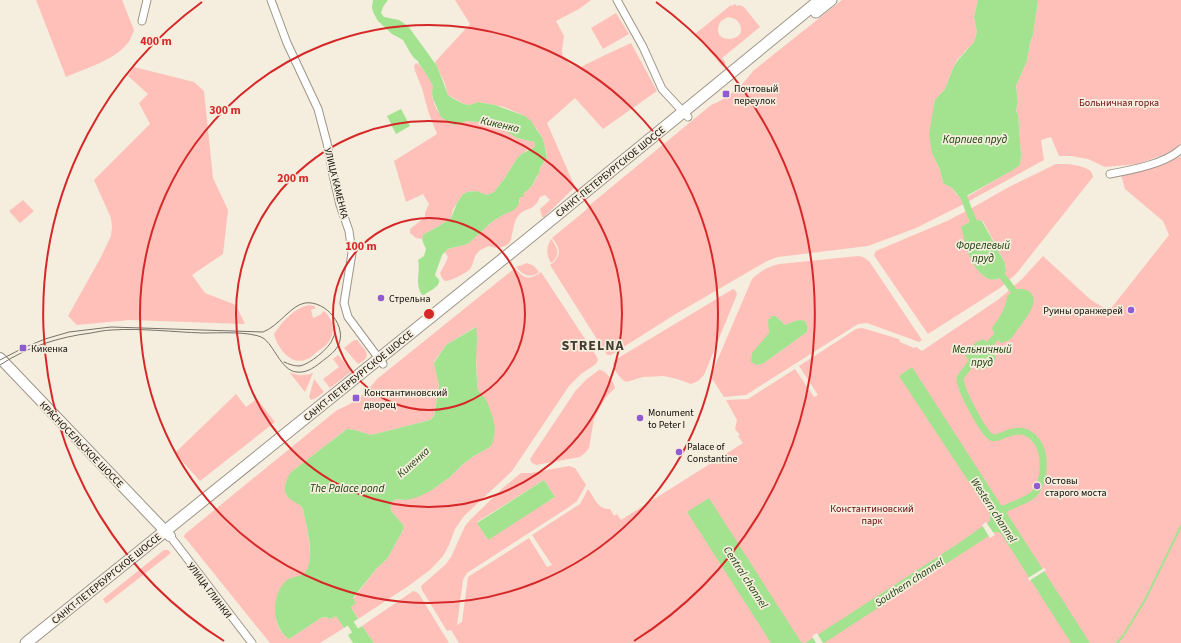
<svg xmlns="http://www.w3.org/2000/svg" width="1181" height="643" font-family="'Source Sans 3',sans-serif">
<style>
.green{fill:#fec0b9;fill-rule:evenodd}
.water{fill:#a3e390}
.pier{fill:#f5edde}
.lines{fill:none;stroke-linecap:round;stroke-linejoin:round}
.stream{stroke:#a3e390;stroke-width:2}
.canal{stroke:#a3e390;stroke-width:7}
.minor-casing{stroke:#9d9587;stroke-width:9}
.secondary-casing{stroke:#9d9587;stroke-width:12}
.primary-casing{stroke:#9d9587;stroke-width:13}
.minor{stroke:#fff;stroke-width:7}
.secondary{stroke:#fff;stroke-width:10}
.primary{stroke:#fff;stroke-width:11}
.tram{stroke:#777268;stroke-width:1}
.ring{fill:none;stroke:#d62828;stroke-width:2}
.poi-dot{fill:#905ad2;stroke:#f5edde;stroke-width:1.5}
.labels{text-anchor:middle;stroke-width:3.5;stroke-linejoin:round;paint-order:stroke}
.poi-label{font-size:10px;fill:#0f0c07;stroke:#f5edde;text-anchor:start}
.park-label{font-size:10px;fill:#67060b;stroke:#f5edde}
.street-label{font-size:10px;fill:#0f0c07;stroke:#f5edde}
.water-label{font-size:11px;font-style:italic;fill:#184108;stroke:#f5edde}
.district-label{font-size:14px;font-weight:bold;letter-spacing:1px;fill:#423b2f;stroke:#f5edde}
.centre{fill:#d62828;stroke:#f5edde;stroke-width:2}
.ring-label{font-size:12px;text-anchor:middle;font-weight:bold;fill:#d62828;stroke:#f5edde;stroke-width:3.5;stroke-linejoin:round;paint-order:stroke}
</style>
<rect width="100%" height="100%" fill="#f5edde"/>
<path class="green" d="M36,0h86l12,30c-2,4 -3,10 -7,14 -14,17 -41,24 -61,33z
M455,0h136l-12,9 -23,12 8,15 -2,14 1,8 8,7 10,2 22,-11 28,-13 26,48 -54,38 -28,-31 -28,25 28,64 -31,30h-2l-2,-8 10,-9 -5,-5 -5,2c-6,14 -12,10 -20,17 -6,5 -6,13 -8,20 -1,2 0,4 -1,6 -4,8 -14,9 -22,6 -4,2 -8,3 -11,6 -5,5 -4,12 -8,17 -3,4 -22,13 -25,12 -3,-2 -4,-5 -5,-8l5,-9 3,-7 -3,-5 3,-3 20,-5 25,-23 12,-7 15,-12v-5l11,-10 7,-11 2,-8 4,-5 3,-9 -4,-15 -7,-11 -11,-12 -21,-9 -9,-2 -17,-3 -8,3 -6,-1 -16,-9 -3,-11 -10,-22 35,-38z
M842,0h136l-4,17 3,15 -3,10 -17,18 -3,6 -9,23 -10,11 -2,16 -1,37 8,17 3,13 9,5 5,7 10,2 53,-32 1,-11 -3,-39 -2,-5 2,-8 -2,-16 11,-25 3,-18 3,-8 5,-35h143v143l-9,9 -35,12 -32,3 -17,-8 -17,-3h-12l-8,-19 -10,3 3,20 -84,46 -44,22 -48,18 -90,11 -11,4 -93,54 -63,40h-4l-57,-90c12,-9 11,-16 2,-27l34,-28 5,-6 120,-99c18,-7 31,-19 42,-34z
M735,4l2,2 2,-1 5,2 16,20 -38,31 4,5 -4,3 -27,-32 36,-29 1,1zM728,17c5,1 9,2 11,6 12,21 -33,22 -18,-2z
M616,13l13,21 -26,15 -12,-21z
M416,63c6,3 15,17 17,23 1,4 -2,8 0,13 2,11 9,18 18,25l15,-3 26,2 25,15 17,4 1,4 -2,2 -6,2 -9,7 -14,22 -10,13 -7,3 -11,-4 -9,1 -5,3 -9,14 -2,9 -12,8 -15,8 -2,5 -6,-1 -6,-5v-4l15,-12v-4l4,-9 -6,-10 -17,8 -12,-41 43,-27 -9,-23 -6,-23 -7,-17 -1,-5z
M134,67l60,15 10,9 9,87 15,32 -5,44 -31,21 13,18 31,12 9,19 -115,-4 -53,5 -9,-9 33,-59 10,-21 1,-9 -1,-9 -17,-38 56,-56 -11,-21 9,-9 -20,-18z
M1181,156v487h-722l-8,-13 -4,1 -25,-41 -1,-4 25,-22 5,-7 14,-31 6,-7 33,-32 17,-14h10l38,-7 6,2 11,17 -9,16 -8,6 -102,66 -2,3 -2,4 -6,45 5,-3 6,-45 61,-39 18,29 5,-2 -20,-30 48,-31 8,-15c6,8 10,21 22,20l4,7 3,-2 4,6 122,-77 -5,-7 2,-1 -5,-6 2,-9 -11,-20 22,-1 47,-30 19,28 4,-2 -19,-29 57,-37 6,-1 37,11 1,3 14,6 2,-1 6,4 77,-52 23,-20 21,-23 48,44 18,11 60,-76 -6,-14 -38,-32 -4,-14 21,-4zM544,480l11,17 -68,42 -10,-17z
M1056,164c13,0 24,0 35,7l2,6 -77,97 -16,14 -72,46 -53,-77 -1,-2 2,-4 71,-30 25,-13 35,-20zM978,220l5,1 22,42 1,8c-10,10 -9,11 -23,5l-21,-49 9,-6z
M23,200l11,11 -14,12 -11,-12z
M551,239c7,9 10,16 0,24 -5,-9 -5,-15 0,-24z
M858,256l5,1 6,4 53,79 -3,2 -52,-19 -9,1 -112,71 -22,2 -13,-20v-2l41,-96c8,-8 17,-13 28,-15zM776,316l9,9c7,-2 13,-7 20,-4l3,6 -1,5 -43,31 -6,2 9,-28 2,-4v-5z
M527,263l7,3 5,6c-9,7 -16,3 -23,-5z
M515,268c9,11 14,13 26,4l56,85 1,3 -2,4 -15,10 -12,12 -57,85 -48,45 -9,13 -6,16 -6,11 -13,14 -23,17 -49,32 -7,-12 2,-8 23,-30 11,-10 15,-27 2,-6 -12,-14 -2,-5 2,-5 5,-3 9,1 26,-10 18,-13 12,-12 12,-9 16,-9 -3,-46 -9,-11 -1,-7 -2,-56 -29,18 -12,17 5,24 -5,30 -4,4 -59,15 -16,-5 -8,-1 -56,43 -5,23c5,5 13,7 17,14 3,15 13,52 2,64 -4,4 -12,5 -17,7 -3,7 -12,31 -12,37 0,8 6,18 13,22l32,-21 15,-2 8,12 -24,15h-50l-83,-103 -3,-3 1,-3 152,-124c18,-7 29,-17 40,-31z
M733,289l2,1 2,4 -1,3 -32,78 -6,6 -7,3 -14,-5 -13,-3 -21,1 -17,5c-6,-3 -12,-12 -13,-18l2,-4z
M309,305l5,1 2,2 -5,2 2,8 7,-3 4,-4c9,8 13,22 3,33 -2,3 -7,5 -10,8 -3,2 -6,6 -10,7 -16,8 -30,-12 -33,-25 8,-12 20,-26 35,-29z
M354,340h3c8,10 17,16 1,24l-14,-16z
M338,355l14,16 -22,17 -7,-9 16,-12 -6,-8z
M599,370h2c6,2 12,11 14,18l-9,9 -7,12 -5,10 -5,29 -4,5 -5,4 -44,8 -4,-2 -2,-4 46,-69 11,-11z
M289,372c8,4 15,4 24,1l-8,19z
M314,379l10,13 -8,6 -5,2 -2,-3z
M236,394l10,13 11,-8 18,23 -75,59 -25,-28z
M164,550h4l3,3 -65,51 -3,-5z
M413,591l3,1 3,2 30,49h-75l-12,-17z"/>
<path class="water" d="M373,0h15l-5,7 -2,6 3,4 15,3 9,6 29,40 11,29 4,3 12,6 6,1 8,-3 17,3 30,11 6,5 12,18 2,8 2,11 -7,10 -1,5 -8,14 -7,6 -1,4h-3l-1,7 -5,6 -9,4 -12,7 -25,23 -20,5 -6,6 -7,20c1,2 3,3 4,5 2,7 -12,12 -15,15h-2c-8,-11 -1,-24 -4,-35l6,-4 2,-7c-2,-6 -6,-9 -2,-15l15,-8 12,-8 6,-15 5,-8 5,-3 9,-1 11,4 7,-3 10,-13 14,-22 5,-4 10,-5 2,-2 -1,-4 -17,-4 -25,-15 -26,-2 -7,3 -4,1 -4,-1 -10,-7 -8,-18 -1,-6 1,-7 -8,-14 -6,-8 -1,-3 -4,-3 -3,-4 -8,-14 -11,-6 -14,-13 -5,-9 -1,-5z
M978,0h60l-5,35 -3,8 -3,18 -11,25 2,16 -2,8 2,5 3,39 -1,11 -7,5 -52,29 -9,-11 -9,-5 -3,-13 -8,-17 -3,-19 6,-34 10,-11 9,-23 4,-6 16,-18 3,-10 -3,-15z
M401,109l9,17 -14,8 -9,-18z
M978,220l4,1 23,42 1,8c-14,21 -31,-1 -37,-16 -4,-9 -5,-19 -8,-28l10,-6z
M1016,289c6,0 11,0 15,4 8,10 -4,23 -9,31 -5,5 -8,13 -14,17 0,0 -5,1 -6,2 -6,-4 -8,-9 -10,-15 7,-10 14,-19 15,-32z
M772,316h4l9,9c7,-2 13,-7 20,-4l3,6 -1,5 -43,31c-6,2 -9,3 -13,-2l1,-8 17,-20 -1,-13z
M476,327l1,9 -1,26 1,21 1,7 9,11 6,17 2,11 -2,13 -3,5 -16,9 -12,9 -12,12 -18,13 -14,7 -12,3 -9,-1 -5,3 -2,5 2,5 12,14 -2,6 -15,27 -11,10 -23,29 3,5 -5,4 7,12 -14,9 -8,-12 -5,3 -5,-2 -5,1 -32,21c-18,-12 -18,-44 -3,-58 8,-7 17,-1 22,-14 6,-17 -2,-41 -5,-58 -3,-5 -6,-5 -10,-8 -13,-8 -8,-19 -2,-29l56,-43 8,1 16,5 59,-15 4,-4 5,-30 -5,-23 12,-18z
M983,339c7,6 11,11 13,20l-5,7 -10,4 -7,-5 -9,-9 10,-13z
M912,367l89,138 4,1 5,-3 3,4 -5,4 -1,2 1,2 82,128h-19l-69,-108c-2,-3 -4,-3 -7,-3l-171,111h-53l-84,-131 22,-14 92,144 4,1 154,-100 31,-22v-7l-91,-138z
M544,480l11,17 -67,43 -11,-17z
M362,626l12,17h-21l-5,-8z"/>
<path class="pier" d="M986,522l9,13 -5,3 -8,-13z
M1044,568l2,2 -17,11 -1,-3z
M817,633l6,10h-7l-4,-7z"/>
<g class="lines">
<path class="stream" d="M1117,643l6,-7 22,-36 36,-74"/>
<path class="canal" d="M963,193c3,13 9,24 14,37
M997,269l19,25 2,4
M1002,331l-31,32 -11,15c0,3 1,6 2,9 3,10 21,45 29,50 9,5 25,-16 42,0 14,13 13,43 1,57 -6,6 -22,11 -30,15
M346,616l17,27"/>
<g class="minor-casing">
<path id="minor" d="M271,0l16,43 31,66 9,34 6,32 7,30 9,26 3,22 -8,50 4,14 35,47
M617,0l26,47 19,42 26,28
M142,21l5,-21
M1110,174c21,-4 55,-10 71,-25
M170,536l82,107"/>
</g>
<g class="secondary-casing">
<path id="secondary" d="M0,358l170,178"/>
</g>
<g class="primary-casing">
<path id="primary" d="M816,12l15,-12
M26,643l498,-401 296,-242"/>
</g>
<use href="#minor" class="minor"/>
<use href="#secondary" class="secondary"/>
<use href="#primary" class="primary"/>
<path class="tram" d="M0,360l23,-12 22,-9 24,-7 42,-5 152,5c16,-6 28,-27 42,-29 21,-3 43,24 33,43 -4,7 -12,12 -18,17 -8,6 -14,10 -24,9 -15,-2 -22,-27 -33,-34 -12,-7 -46,-5 -60,-5 -31,-1 -61,-5 -91,-3 -7,0 -15,2 -21,3 -32,4 -64,14 -91,32
M284,362c5,2 9,4 15,4 10,-1 31,-18 34,-28 2,-3 2,-8 1,-12"/>
</g>
<g class="ring">
<circle cx="429" cy="314" r="96"/>
<circle cx="429" cy="314" r="193"/>
<circle cx="429" cy="314" r="289"/>
<path d="M224 641A386 386 0 0 1 202 2M656 2A386 386 0 0 1 634 641"/>
</g>
<g class="poi-dot">
<rect x="722" y="90" width="8" height="8" rx="2"/>
<circle cx="381" cy="298" r="4"/>
<circle cx="1131" cy="310" r="4"/>
<rect x="19" y="344" width="8" height="8" rx="2"/>
<rect x="352" y="394" width="8" height="8" rx="2"/>
<circle cx="640" cy="418" r="4"/>
<circle cx="679" cy="452" r="4"/>
<circle cx="1037" cy="486" r="4"/>
</g>
<g class="labels">
<g class="poi-label">
<text x="734" y="92">Почтовый<tspan x="734" dy="12">переулок</tspan></text>
<text x="389" y="302">Стрельна</text>
<text x="1123" y="314" text-anchor="end">Руины оранжерей</text>
<text x="31" y="352">Кикенка</text>
<text x="364" y="396">Константиновский<tspan x="364" dy="12">дворец</tspan></text>
<text x="648" y="416">Monument<tspan x="648" dy="12">to Peter I</tspan></text>
<text x="687" y="450">Palace of<tspan x="687" dy="12">Constantine</tspan></text>
<text x="1045" y="484">Остовы<tspan x="1045" dy="12">старого моста</tspan></text>
</g>
<g class="park-label">
<text x="1119" y="106">Больничная горка</text>
<text x="872" y="512">Константиновский<tspan x="872" dy="12">парк</tspan></text>
</g>
<g class="street-label">
<text transform="translate(610 171) rotate(-39)" y="4">САНКТ-ПЕТЕРБУРГСКОЕ ШОССЕ</text>
<text transform="translate(337 183) rotate(76)" y="4">УЛИЦА КАМЕНКА</text>
<text transform="translate(358 375) rotate(-39)" y="4">САНКТ-ПЕТЕРБУРГСКОЕ ШОССЕ</text>
<text transform="translate(82 444) rotate(46)" y="4">КРАСНОСЕЛЬСКОЕ ШОССЕ</text>
<text transform="translate(106 578) rotate(-39)" y="4">САНКТ-ПЕТЕРБУРГСКОЕ ШОССЕ</text>
<text transform="translate(210 590) rotate(53)" y="4">УЛИЦА ГЛИНКИ</text>
</g>
<g class="water-label">
<text transform="translate(500 124) rotate(13)" y="4">Кикенка</text>
<text x="975" y="143">Карпиев пруд</text>
<text x="983" y="249">Форелевый<tspan x="983" dy="13">пруд</tspan></text>
<text x="982" y="353">Мельничный<tspan x="982" dy="13">пруд</tspan></text>
<text transform="translate(413 462) rotate(-42)" y="4">Кикенка</text>
<text x="347" y="492">The Palace pond</text>
<text transform="translate(994 510) rotate(57)" y="4">Western channel</text>
<text transform="translate(746 577) rotate(57)" y="4">Central channel</text>
<text transform="translate(909 582) rotate(-33)" y="4">Southern channel</text>
</g>
<g class="district-label">
<text x="593" y="350">STRELNA</text>
</g>
</g>
<circle cx="429" cy="314" r="6" class="centre"/>
<g class="ring-label">
<text x="156" y="45">400 m</text>
<text x="225" y="114">300 m</text>
<text x="293" y="182">200 m</text>
<text x="361" y="250">100 m</text>
</g>
</svg>
